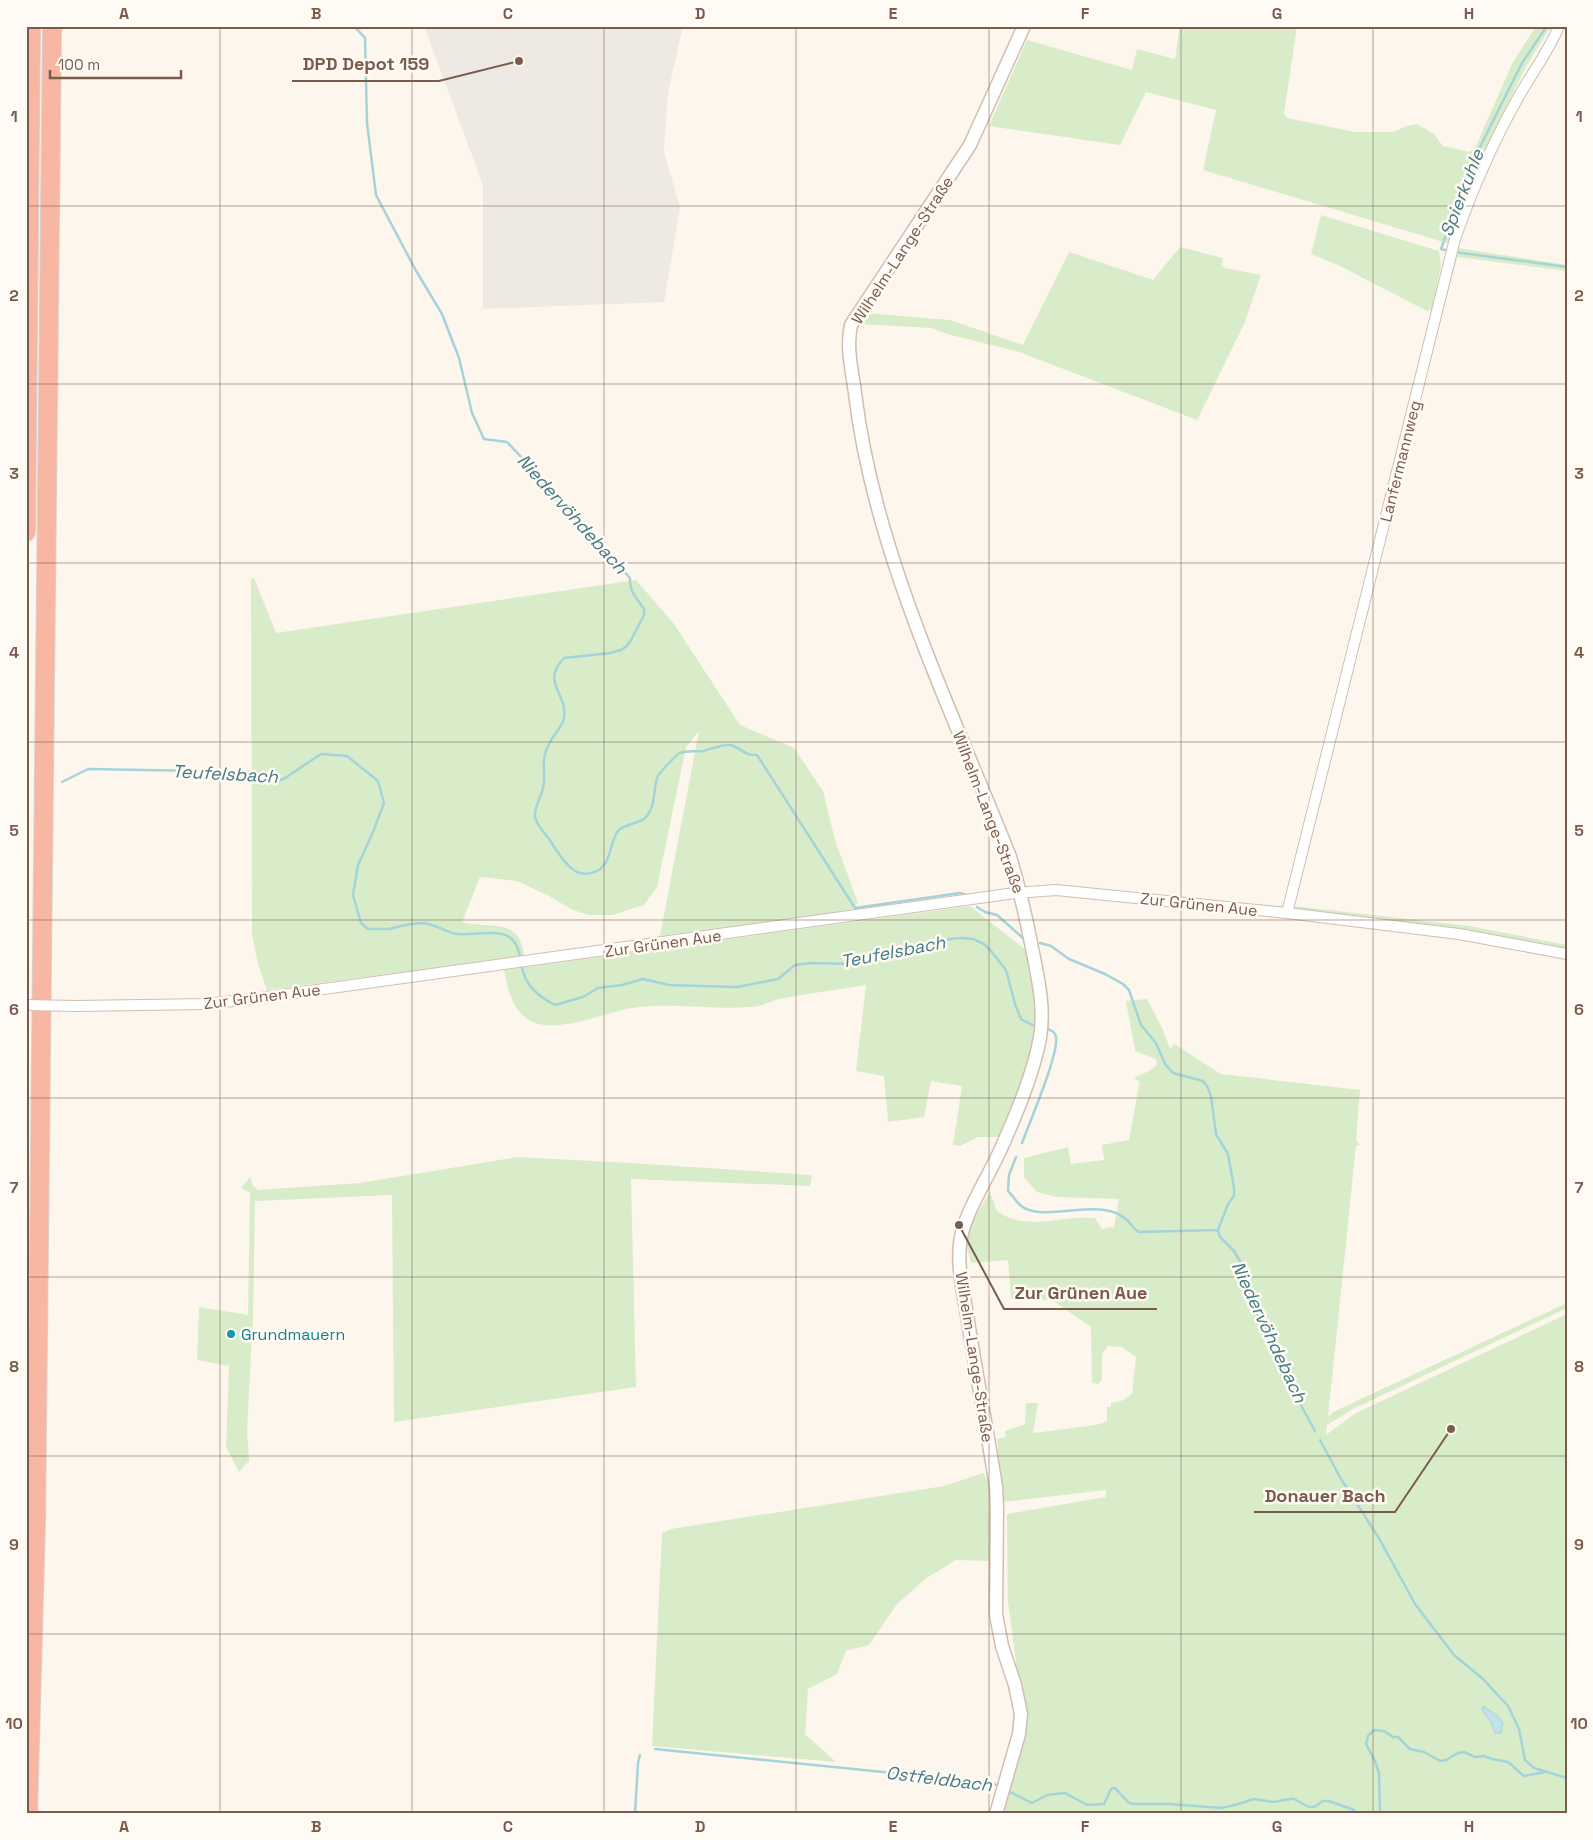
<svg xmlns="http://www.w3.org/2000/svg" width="1593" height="1840" font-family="'Space Grotesk',sans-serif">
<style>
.industrial{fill:#efe9e4}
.green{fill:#d8ecc9}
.water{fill:#bfe3e8;stroke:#a5d3da}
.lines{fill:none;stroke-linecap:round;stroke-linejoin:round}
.stream{stroke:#a5d3da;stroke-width:2.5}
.minor-casing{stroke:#d1beb0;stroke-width:12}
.tertiary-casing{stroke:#d1beb0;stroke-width:15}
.motorway-casing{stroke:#dad1cd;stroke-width:20}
.minor{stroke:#fff;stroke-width:10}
.tertiary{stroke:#fff;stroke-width:12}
.motorway{stroke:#f7b7a3;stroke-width:18}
.minor-bridge-casing{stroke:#d1beb0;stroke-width:12;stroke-linecap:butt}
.minor-bridge{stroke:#fff;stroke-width:10}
.grid{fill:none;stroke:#7a5c4d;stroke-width:1;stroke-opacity:0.55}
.culture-dot{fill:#0f9aa8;stroke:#fffaf3;stroke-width:2}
.labels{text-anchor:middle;stroke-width:5;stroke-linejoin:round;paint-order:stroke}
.street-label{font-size:16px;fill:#7a5c4d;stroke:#fffaf3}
.culture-label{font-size:16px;fill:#0d838f;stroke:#fffaf3;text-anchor:start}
.water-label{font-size:18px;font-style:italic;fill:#437c86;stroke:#fffaf3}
.leader{fill:none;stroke:#7a5c4d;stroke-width:2}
.callout-dot{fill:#7a5c4d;stroke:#fffaf3;stroke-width:2}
.callout-label{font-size:18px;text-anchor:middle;font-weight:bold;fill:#7a5c4d;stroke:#fffaf3;stroke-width:5;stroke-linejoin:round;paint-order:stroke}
.neatline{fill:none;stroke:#7a5c4d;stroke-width:2}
.grid-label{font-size:16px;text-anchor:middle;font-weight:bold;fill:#7a5c4d}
</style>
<rect width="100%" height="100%" fill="#fdf6ec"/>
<path class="industrial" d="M424,26h259l-15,67 -4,59 16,55 -16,95 -181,7v-124z"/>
<path class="green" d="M1180,26h117l-13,88 3,4 68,14h38l14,-6 10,-2 17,10 9,12 27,6 5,-4 37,-84 24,-38h15l-24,39 -50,101 -27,78 -247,-74 13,-60 -70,-18 -26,53 -131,-19 38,-86 105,30 5,-21 38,10z
M1321,215l118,36 2,14 -9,44 -5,2 -89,-46 -27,-11z
M1180,247l43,11 -1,8 3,2 36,7 -17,49 -47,96 -178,-68 -72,-18 -16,-6 -70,-4 5,-11 84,7 73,25 46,-93 84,28z
M1458,248l109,17v6l-110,-14 -140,550v3l-3,4 -20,84v8l175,20 98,19v4l-97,-18 -173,-20 -5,-4 -1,-4 149,-586 14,-61h3z
M251,578h3l22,55 360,-53 38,44 66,101 54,23 29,43 12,49 23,63 -8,8 -190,25 39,-205 -13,16 -29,140 -13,18 -32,10h-24l-17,-6 -22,-13 -32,-15 -37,-4 -18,45c27,8 58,-7 62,34l-257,34 -9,-26 -6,-29z
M970,906l56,44c4,22 10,45 10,69 0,40 -20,81 -35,118h-23l-18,9 -7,-1 9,-59 -31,-5 -7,36 -36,5 -4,-46 -28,-5 10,-86c-29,5 -58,8 -87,14 -9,3 -19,8 -29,8 -39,3 -79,-5 -118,1 -27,5 -71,24 -97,15 -22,-8 -27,-33 -31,-53z
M1147,999l15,29 8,21 4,-5 47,30 139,16 -4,50 4,5 -4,1 -28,271 5,-5 234,-109v5l-214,101 -26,16 -1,10 30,-22 211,-99v500h-564l21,-78 -6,-60 -10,-74 -1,-88 99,-17v-7l-103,12 -6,-63 9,-2 -1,-6 20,-7 1,-21h12l-5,30 63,-8 11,-4v-14h4v-4l10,-2 11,-7 4,-37 -14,-10 -14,-1 -6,8v25l-4,5 -6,-1 -1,-56 -39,-27 -41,-1 -3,-39 -37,3 -5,-20 7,-22 17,-29 7,19c31,22 64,3 98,7l7,11 9,-2 3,1 5,-29 -62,-2 -20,-5 -13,-15v-19l44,-11 3,17 33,-4 -2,-15 27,-5 10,-55 1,-3 -6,-4 17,-8 6,-6 -1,-5 -21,-8 -9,-50z
M517,1157l114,6 181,12 -2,11 -179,-7 5,208 -242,35 -2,-227 -137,6 -2,115 -6,115 2,30 -10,11 -13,-25 3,-81 -32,-6 2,-53 49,8 2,-122 -9,-5 9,-11 3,9 5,4 102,-7z
M983,1473l5,8 2,80 -34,-1 -31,19 -28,25 -28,41 -23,6 -9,23 -29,15 -3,45 31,28 -184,-16 10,-213 9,-4 273,-43z"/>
<path class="water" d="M1483,1706l15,10 5,7 -2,10h-6l-4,-11 -9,-12z"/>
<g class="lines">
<path class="stream" d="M354,26l11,12 2,85 9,72 39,74 27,45 17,44 13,55 12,26 23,3 17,18 18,26 32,29 56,63c-1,15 7,19 14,31v6l-13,25 -4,6 -6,4 -11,3 -46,5c-24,25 4,35 0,60 -2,10 -11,17 -15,26 -10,18 -2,27 -6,44 -2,10 -9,19 -8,29 2,9 10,16 14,22 11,16 24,44 48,32 15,-8 12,-28 21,-40 6,-7 20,-7 27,-13 11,-11 8,-27 12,-40 1,-4 19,-23 23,-25 6,-3 16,-1 23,-2 8,-2 17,-6 26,-6 7,0 10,5 17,8 3,2 7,2 11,2l98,153 105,-15 7,2
M1449,251l-8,-2 30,-84 51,-102 25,-37
M1454,252l113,15
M62,782l26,-13 169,3 25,8 39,-26 26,2 31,25 6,22 -11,29 -15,33 -5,30 8,28 7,6c7,0 13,0 20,0 11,-2 23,-6 34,-6 14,1 25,10 36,11 26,2 57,-12 62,23
M977,907l8,5 12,3 27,24
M1040,943l11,3 18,13 36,15 18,10 6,6 12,35 15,18 9,21 8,9 30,8 4,5 4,10 5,38 12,20 6,34v8l-6,8 -10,26 2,7 14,14 7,12 7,31 54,113 13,24
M522,967c3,19 17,30 33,38l28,-8 15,-9 24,-3 21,-6 26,6 68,2 41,-8 17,-14 16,-2 42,1 19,-7 52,-10 26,-8 12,-1 11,1 11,5 7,7 15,19 9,34 6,15 13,7
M1022,1143c7,-19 37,-89 34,-106 -1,-5 -4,-6 -8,-8
M1016,1157l-7,18 -1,16c4,4 8,10 12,14 18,16 61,0 84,5 9,1 18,5 24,11 4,4 6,9 11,11l79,-2
M1320,1440l21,39 39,61 35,64 39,51 29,24 25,27 11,23 6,31 9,8 33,10
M655,1749l337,34 9,4
M1008,1791l24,12 15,-8 18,-2 22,12 17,-1 7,-15 4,-1 13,14 4,2h37l52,4 14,-3 19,-6 20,3 16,-3h4l15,8h5l9,-6h6l25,9 2,4
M635,1814l3,-51 2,-8
M1369,1814l11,-2
M1381,1814l-1,-2 -1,-39 -4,-12 -9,-17 2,-8 6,-6 10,1 9,6h5l12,12 14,3 16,9 6,-1 12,-7 6,-1 11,5 9,-1 8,3 16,3 16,14 21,-4"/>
<g class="minor-casing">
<path id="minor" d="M1287,913l168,-674c17,-49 38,-97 64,-143 13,-23 30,-45 40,-70
M76,1006l131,-2 52,-6 756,-105 41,-3 231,23 172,21 108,20"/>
</g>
<g class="tertiary-casing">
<path id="tertiary" d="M996,1814l23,-80 2,-20 -6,-29 -13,-39 -6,-31 1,-107 -1,-21c-9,-58 -20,-114 -29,-172 -4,-25 -11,-52 -6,-78 6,-29 30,-64 42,-93 15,-34 30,-70 37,-106 5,-31 -2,-60 -8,-90 -6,-31 -13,-61 -22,-91 -59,-149 -136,-304 -155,-464 -3,-22 -9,-46 -4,-68l119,-180 54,-119"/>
</g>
<g class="motorway-casing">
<path id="motorway" d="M26,532l5,-506
M28,1814l8,-293 16,-1495"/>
</g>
<use href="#minor" class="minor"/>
<use href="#tertiary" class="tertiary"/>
<use href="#motorway" class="motorway"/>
<g class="minor-bridge-casing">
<path id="minor-bridge" d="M26,1005l50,1"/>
</g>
<use href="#minor-bridge" class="minor-bridge"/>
</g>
<path class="grid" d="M220,26v1788M412,26v1788M604,26v1788M796,26v1788M989,26v1788M1181,26v1788M1373,26v1788M26,206h1541M26,384h1541M26,563h1541M26,742h1541M26,920h1541M26,1098h1541M26,1277h1541M26,1456h1541M26,1634h1541"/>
<circle class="culture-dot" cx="231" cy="1334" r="5"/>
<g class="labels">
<g class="street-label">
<text transform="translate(902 250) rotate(-57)" y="6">Wilhelm-Lange-Straße</text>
<text transform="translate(1400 461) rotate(-76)" y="6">Lanfermannweg</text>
<text transform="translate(989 812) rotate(69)" y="6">Wilhelm-Lange-Straße</text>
<text transform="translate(1199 904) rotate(6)" y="6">Zur Grünen Aue</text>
<text transform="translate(663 943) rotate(-8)" y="6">Zur Grünen Aue</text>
<text transform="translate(262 996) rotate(-7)" y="6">Zur Grünen Aue</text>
<text transform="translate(975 1357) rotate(81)" y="6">Wilhelm-Lange-Straße</text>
</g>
<g class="culture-label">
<text x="241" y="1340">Grundmauern</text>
</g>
<g class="water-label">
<text transform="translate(1462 193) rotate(-69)" y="6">Spierkuhle</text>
<text transform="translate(572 514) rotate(48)" y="6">Niedervöhdebach</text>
<text transform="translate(225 774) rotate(3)" y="6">Teufelsbach</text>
<text transform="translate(893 952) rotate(-11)" y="6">Teufelsbach</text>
<text transform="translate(1269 1332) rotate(65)" y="6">Niedervöhdebach</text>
<text transform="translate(939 1779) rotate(7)" y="6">Ostfeldbach</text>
</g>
</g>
<path class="leader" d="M519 61L439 81H292M959 1225L1004 1309H1157M1451 1429L1395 1512H1254"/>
<g class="callout-dot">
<circle cx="519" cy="61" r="5"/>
<circle cx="959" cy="1225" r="5"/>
<circle cx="1451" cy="1429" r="5"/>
</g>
<g class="callout-label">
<text x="366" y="70">DPD Depot 159</text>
<text x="1081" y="1299">Zur Grünen Aue</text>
<text x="1325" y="1502">Donauer Bach</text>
</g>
<rect width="1593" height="1840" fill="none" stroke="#fffaf3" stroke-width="55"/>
<path d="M50 70v8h131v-8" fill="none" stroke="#7a5c4d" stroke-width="2.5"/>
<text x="58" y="70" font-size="15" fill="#7a5c4d" stroke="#fffaf3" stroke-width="4" paint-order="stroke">100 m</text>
<rect x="28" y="28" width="1538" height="1784" class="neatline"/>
<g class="grid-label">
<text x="124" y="19">A</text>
<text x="316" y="19">B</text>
<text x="508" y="19">C</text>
<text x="700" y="19">D</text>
<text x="893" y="19">E</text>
<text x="1085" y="19">F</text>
<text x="1277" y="19">G</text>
<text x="1469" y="19">H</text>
<text x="14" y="122">1</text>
<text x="1579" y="122">1</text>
<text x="14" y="301">2</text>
<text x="1579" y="301">2</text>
<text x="14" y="479">3</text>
<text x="1579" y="479">3</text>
<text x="14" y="658">4</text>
<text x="1579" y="658">4</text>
<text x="14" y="836">5</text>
<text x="1579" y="836">5</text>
<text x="14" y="1015">6</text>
<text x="1579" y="1015">6</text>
<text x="14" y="1193">7</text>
<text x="1579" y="1193">7</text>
<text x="14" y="1372">8</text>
<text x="1579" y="1372">8</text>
<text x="14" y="1550">9</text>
<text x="1579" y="1550">9</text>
<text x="14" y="1729">10</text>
<text x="1579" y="1729">10</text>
<text x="124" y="1832">A</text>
<text x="316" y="1832">B</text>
<text x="508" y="1832">C</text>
<text x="700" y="1832">D</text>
<text x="893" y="1832">E</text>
<text x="1085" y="1832">F</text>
<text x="1277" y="1832">G</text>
<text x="1469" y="1832">H</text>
</g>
</svg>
